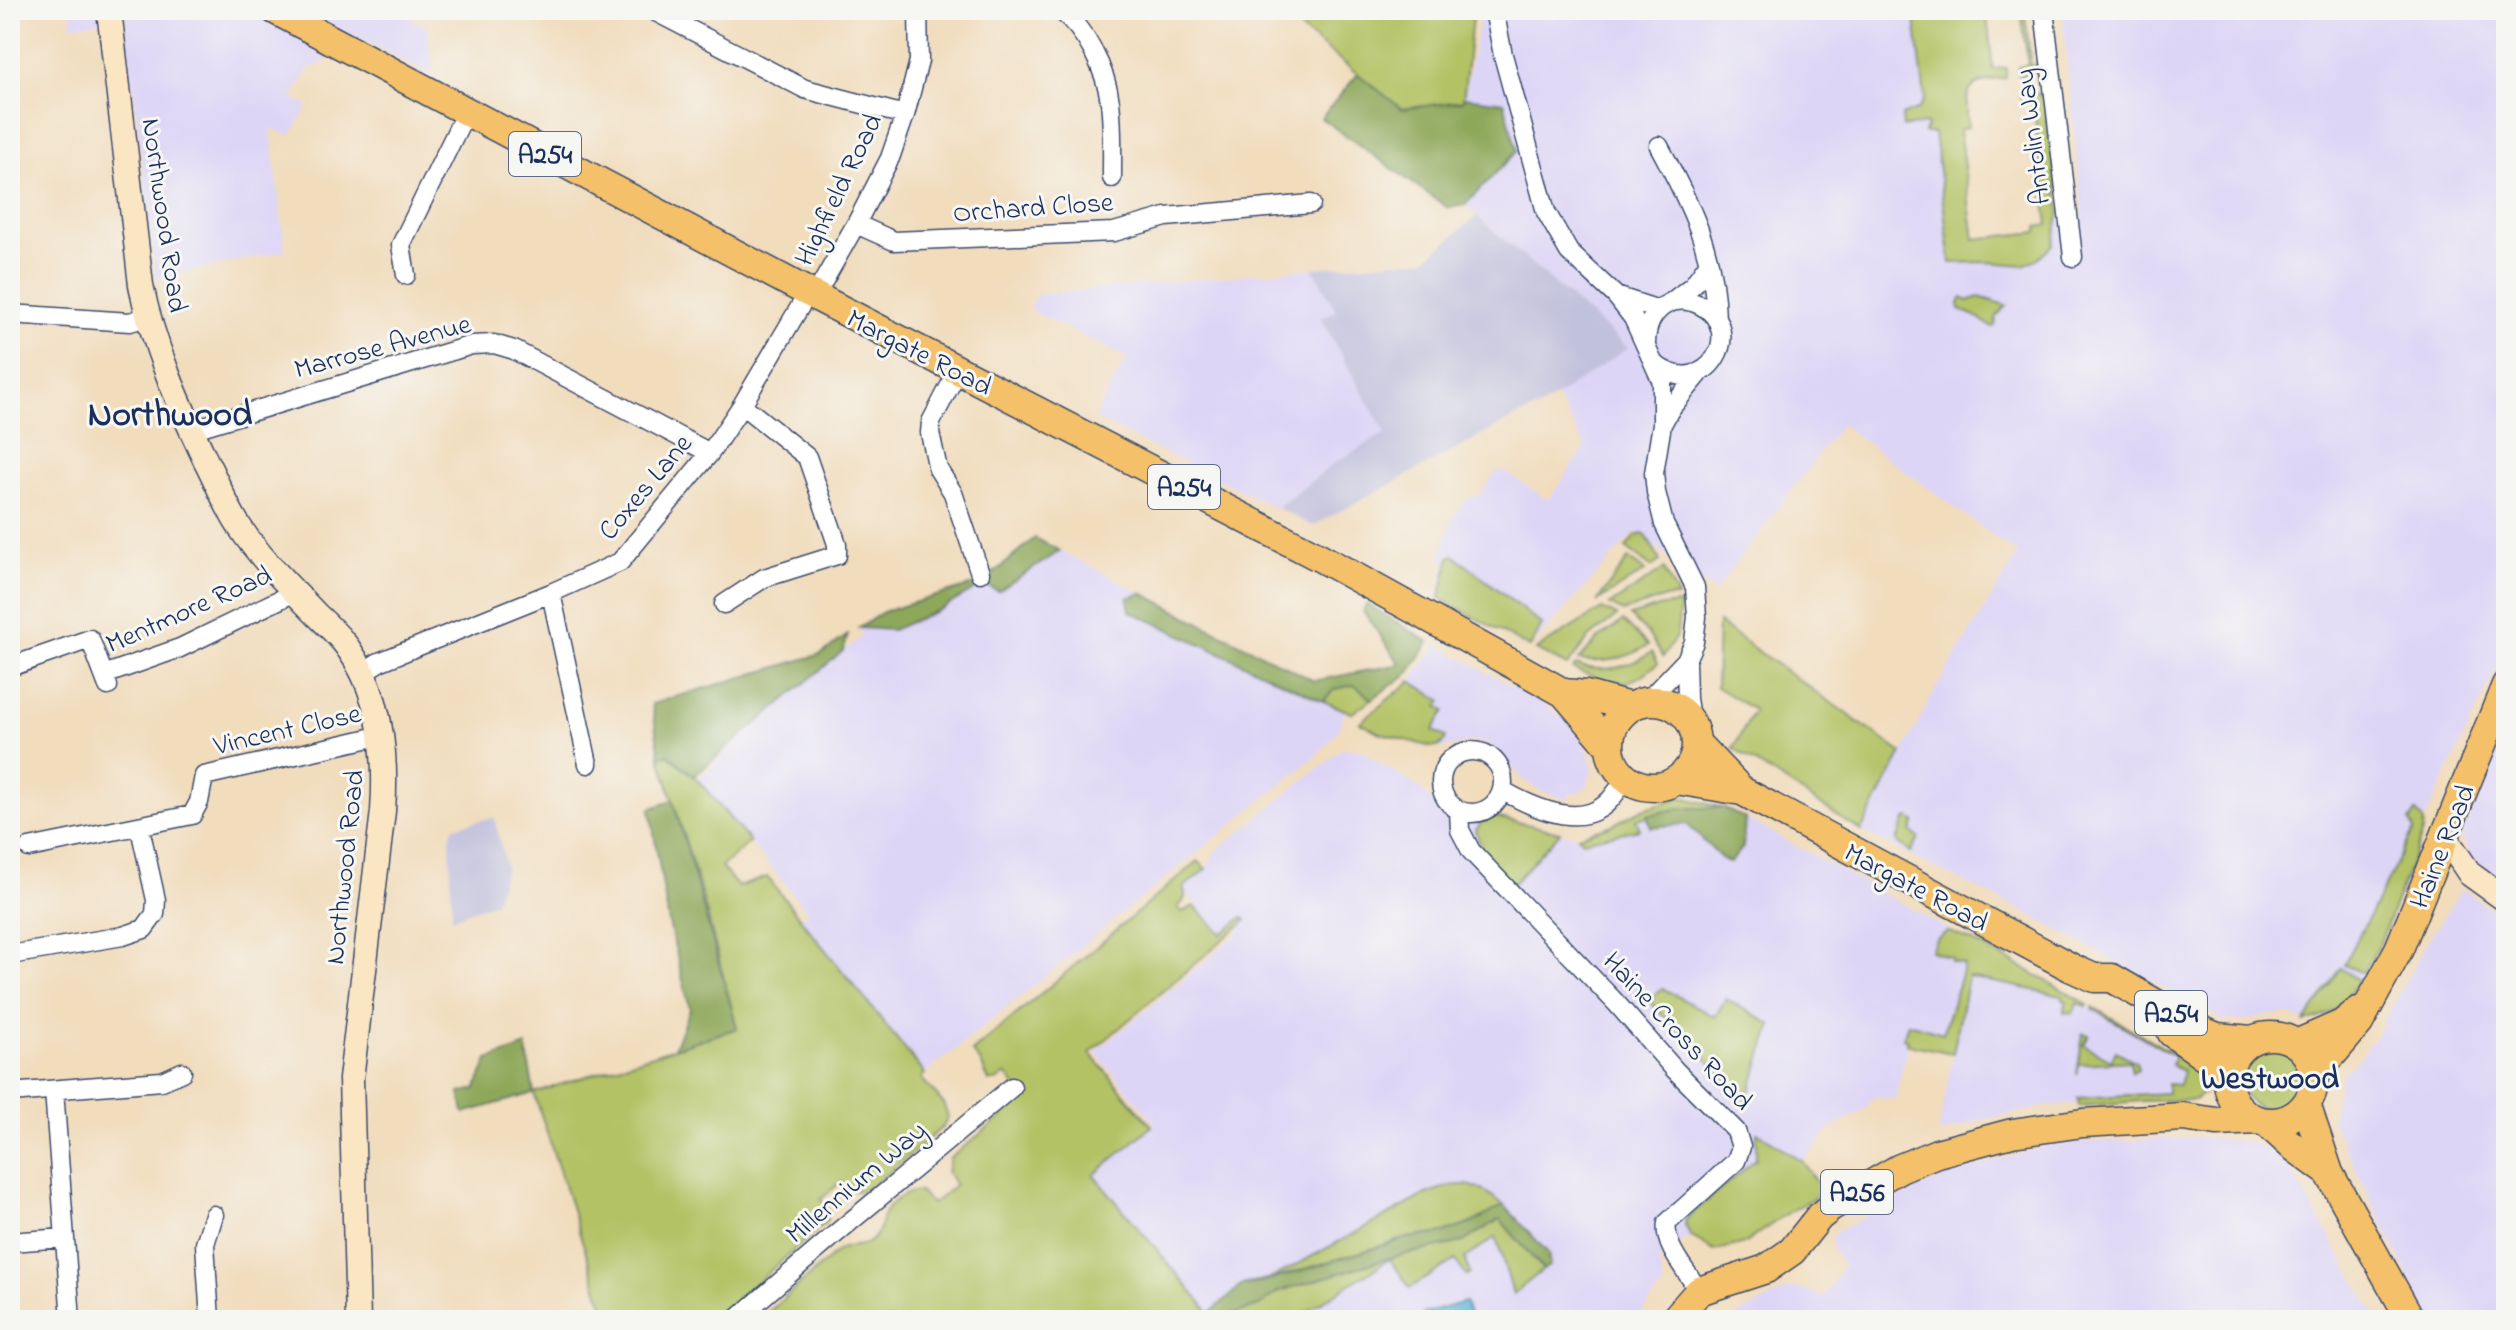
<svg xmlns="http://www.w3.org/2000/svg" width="2516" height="1330" font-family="'Indie Flower',sans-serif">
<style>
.built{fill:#ddd5f6}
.industrial{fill:#c2c1dc}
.green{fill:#b3c265;stroke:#677862;stroke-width:2}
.forest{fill:#8ea85a;stroke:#546c5c;stroke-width:2}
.water{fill:#51afd0;stroke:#366f97;stroke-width:2}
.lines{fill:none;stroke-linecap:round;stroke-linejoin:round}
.street-casing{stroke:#3b496c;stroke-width:21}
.secondary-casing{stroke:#3b496c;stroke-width:27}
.primary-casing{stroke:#3b496c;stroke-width:31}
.street{stroke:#fff;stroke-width:18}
.secondary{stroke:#fbe6c3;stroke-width:24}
.primary{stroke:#f4c16a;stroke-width:28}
.labels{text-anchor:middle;stroke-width:6;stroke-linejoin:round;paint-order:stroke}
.shield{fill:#f6f6f2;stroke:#5d6b8a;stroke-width:2}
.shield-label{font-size:26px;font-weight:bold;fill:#1b2f5e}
.street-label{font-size:28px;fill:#1b2f5e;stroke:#f6f6f2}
.quarter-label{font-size:32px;font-weight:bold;fill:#1b2f5e;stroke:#f6f6f2}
.district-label{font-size:36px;font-weight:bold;fill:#1b2f5e;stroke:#f6f6f2}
</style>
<rect width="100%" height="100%" fill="#f6f6f2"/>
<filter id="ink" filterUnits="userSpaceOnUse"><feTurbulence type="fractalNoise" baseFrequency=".0125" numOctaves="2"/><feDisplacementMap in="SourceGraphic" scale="16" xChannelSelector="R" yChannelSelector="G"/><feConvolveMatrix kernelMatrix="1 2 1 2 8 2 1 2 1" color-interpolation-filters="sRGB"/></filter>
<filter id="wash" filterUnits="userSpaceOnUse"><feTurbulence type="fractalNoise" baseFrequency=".006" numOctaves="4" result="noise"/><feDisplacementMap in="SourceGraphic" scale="32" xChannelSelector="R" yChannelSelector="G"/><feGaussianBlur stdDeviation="1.8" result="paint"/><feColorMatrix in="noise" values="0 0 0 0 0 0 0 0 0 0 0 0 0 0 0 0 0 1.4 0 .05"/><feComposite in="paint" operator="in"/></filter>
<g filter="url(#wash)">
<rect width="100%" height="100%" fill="#f1dcbc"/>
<path class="built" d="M71,10h323l33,17 6,49 -79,-41 -23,24 -23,10 -16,29 16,8 -17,30 -20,-8 14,123 -129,27 -31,-259 -53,6z
M1481,10h441v9h-6l9,79 -6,11 -17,8 2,10 24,-3 6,8 17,131 36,-1 36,3 8,-3 25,-25 3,-18 24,-3 -21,-206h444v639l-82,173 -1,10 -18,52 -27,64 -28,47 -19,21 -26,6 -17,-8 -21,1 -25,6 -19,-1 -196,-107 -166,-82 75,-142 82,-135 -177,-130 -126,168 -80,-60 -106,117 -91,-51 8,-35 -5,-6 10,-36 16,-23 12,-2 19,-26 9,3 41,27 38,-53 -30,-51 72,-48 -163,-143 52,-54 -13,-49 -40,-5z
M1313,268l24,43 -17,8 67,114 -51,29 -59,46 -183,-90 33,-60 -98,-49 7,-14z
M1035,538l279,143 31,31 -7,19 -22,25 -391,318 -124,-156 7,-6 -111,-133 42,-37 -2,-3 125,-103 -3,-8 24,-16 100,-30z
M1438,645l106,59 23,17 14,15 9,19 3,15 -6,16 -8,6 -10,2 -1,6 -29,-10 -18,-12 -21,-26 -12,-8 -13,-3 -32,7 -12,-1h7l6,-10 -11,-7 8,-29 -30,-20z
M2506,723v160l-36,-26 -9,-21z
M1343,748l17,2 61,39 20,24 50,3 87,20 32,-10 33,-17 39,-12 41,11 22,10 437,239 18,32 -157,18 -61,13 -44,14 15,-81 -45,-9 -13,55 -21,-3 -9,13 -35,20 -27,32 21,31 -41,24 -38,27 -31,8 -23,-15 -32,22 4,28 -27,34h-348l-18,-40 -28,5 -32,28 -117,-138 62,-52 -60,-71 146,-121 -3,-4 8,-7 -3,-3 -21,18 -39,-46 23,-20 8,-16z
M2462,889l44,31v400h-71l-8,-6 -96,-195 11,-45 18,-17 17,-23 53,-97z
M2201,1137l49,5 21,9 15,11 92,158h-650l61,-32 13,1 21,8 21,-31 -12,-18v-10l3,-5 80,-44 36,-15 103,-30z"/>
<path class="industrial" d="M1477,216l151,132 -89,60 -25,10 -201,108 -36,-18 59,-46 50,-29 -66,-115 16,-7 -23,-43 113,-9z
M494,817l12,50 -11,35 -43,16 -2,-78 3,-13z"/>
<path class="green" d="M1277,10h196l-10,91 -61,8z
M1922,10h103l6,58 6,-5 1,-8 4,-1c0,15 -9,21 -23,21l-1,-8 10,-2 -7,-54 -34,5 6,53 13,-1v10c-41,5 -41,10 -38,49l-9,3 15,109 64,-7v-5l10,-2 -15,-123 -12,-1 -1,-10 17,2 7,7 16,111 -7,34 -14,13 -16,7 -36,-3 -36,1 -17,-130h-10l3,-9 -24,3 -1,-11 17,-7 6,-11 -10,-79h7z
M1979,297l27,8 -10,13 -1,8 -4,1 -15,-11 -16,-6 -1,-7 3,-5 6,3z
M1643,534l4,3 13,24 -9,6 -25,-19 9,-12z
M1454,555l88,70 -12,23 -90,-50 10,-41z
M1628,559l17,12 -48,31z
M1664,569l14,28 -15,1 -40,14 -13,-7z
M1680,604l-3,31 -14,22 -15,-23 -18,-18 32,-10z
M1602,609l15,7 -28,22 -22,28 -31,-16z
M1623,621l25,24c-21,14 -43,19 -69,15l19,-21z
M1718,623l184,130 -41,78 -128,-83 21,-38 -38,-23z
M1652,652l6,11c-33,30 -46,20 -85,6l3,-4c28,8 51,4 76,-13z
M1411,681l31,20 -4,5 7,5 -12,19 12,7v4l-7,6h-7l-53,-15 -18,-10z
M1354,685l18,14 -20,14 -29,-12 12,-12z
M667,754l30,25 53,63 -29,25 17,20 29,-10 158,197 -4,4 22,25 5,14 -5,10c-16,12 -65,58 -80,63 -9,3 -16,-1 -22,-8l-20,17 8,13 -3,10 -112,98h-106l-74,-227 203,-65 -34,-129 -43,-142z
M1682,797l41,11h-42l-45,11 4,10 -57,12 -5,-5 32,-10 33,-17z
M2416,812l8,10 -1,10 -45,116 -15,25 -19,-8 70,-135 -4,-9z
M1491,816l69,16 -49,54c-16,-18 -31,-32 -35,-56l8,-11z
M1909,818l6,4 -4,10 8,6 -8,15 -14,-12 8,-21z
M1198,861l8,8 -23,19c5,10 0,13 -5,20l4,4 12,-6 28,28 21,-17 3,3 -156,133 62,73 -58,49 116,138 32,-28 28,-6 159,-86c34,-14 47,-10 75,12l-32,18 -28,10 -37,5 -136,41 192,-37 37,-23 43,51 -30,24 -17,-57 -31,21 5,16 -4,1 -11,-15 -45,28 -20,-29 -94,59 1,2h-538l80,-70c10,-6 21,-2 30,-8 13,-8 10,-21 17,-32 7,-10 21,-18 32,-19l14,13 23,-19 -8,-13 3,-14 75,-60 -19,-24 -10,7h-7l-8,-18 -9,-11z
M1947,932c14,-1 120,61 141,72l-1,2 -9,-3 -5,10 -9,-1 3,-11 -4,-1v-4l-95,-19 -15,76 -46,-9 1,-4 -5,-2 5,-15 35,10 21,-68 -13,-4 1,-3 -21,-7 5,-12z
M2341,968l17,12c-14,27 -24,35 -53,42z
M1662,988l53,29 11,-18 46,26 -25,75 -98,-99z
M2093,1007l111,64 5,9v9l-15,11 -53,1 -62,5 -1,-8 89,-5v-9l12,1 4,-15 -12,-5 4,-9 -82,-47z
M2083,1033l6,2 -5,10 27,15 5,-9 20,11 2,7 -6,3 -2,-11 -51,3 -2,11z
M2240 1079a30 30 0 1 1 60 0a30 30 0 1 1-60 0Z
M1757,1132l45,29 22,31 -41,24 -38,27 -31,8 -23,-15 -6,-11 1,-6 70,-60z"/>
<path class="forest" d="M1358,74l44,35 60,-8 2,-4 40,5 13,49 -52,54 -17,3 -127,-90z
M1035,538l25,13 -62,40 -14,-7 -43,25 -49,21 -33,-2 24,-16 100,-30z
M1142,593l172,88 86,-17 -37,-53 4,-7 62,38 -19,30 -38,27 -18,-14 -19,4 -12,12 -193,-90 -2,-13z
M848,635l-5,16 -149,125 -26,-22 -8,3 -8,-53 169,-50z
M673,800l64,228 -63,20 16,-39 -21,-86 -19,-114z
M1681,808h42l22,10 -2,29 -13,16 -9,-5 -34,-34 -36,3 -4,-12z
M526,1046l8,47 -70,20 -4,-20 16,-4 12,-29z
M1504,1205l44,48 2,12 -7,5 -43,-51 -37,23 -74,16 -112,34 -15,13 -44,14 -8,-6 32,-28 20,-2 145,-45 37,-5 28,-10z"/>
<path class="water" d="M1465,1302l6,17 -47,1 -1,-6z"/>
</g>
<g filter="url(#ink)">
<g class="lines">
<g class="street-casing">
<path id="street" d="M652,10l153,79 100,26
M1060,10c26,20 46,60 50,92 3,25 2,51 2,76
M1494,10l9,45 43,157 23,40 47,44 17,22 29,64v42l-8,49 2,19 8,32 31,63 2,30 -3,25 -8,18 -39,41
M2044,10l29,247
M1659,146c31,57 56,107 57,173
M856,224l38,17 220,-9 52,-15 145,-13
M406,275l-5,-30 65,-133
M815,296l41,-72 34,-66 15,-43 14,-54 -1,-51
M1616,296l43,14
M1670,303l23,-18 15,-21
M10,314l120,8 17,-5
M1646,344c0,-17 6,-33 23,-41 10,-4 21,-3 31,2 48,23 7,98 -44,60
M958,370l-27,52 -1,11 8,36 15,24 27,80
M1662,424l9,-16 29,-35
M191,430l281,-85 22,-1 20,6 196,103
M551,593l37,171
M724,604l40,-26 73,-23v-11l-30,-87 -65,-52
M1686,660l1,39 4,25
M10,667l80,-28 18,47
M363,672l16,-10 172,-69 69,-31 90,-109 32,-48 66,-112
M104,675l76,-27 115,-56
M1441 782a31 31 0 1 1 62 0a31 31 0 1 1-62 0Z
M1502,790c24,14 67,35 95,20 13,-6 21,-21 29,-32
M1459,811l1,19 11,21 147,154 57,65 61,61 5,16 -5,14 -69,62c-4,23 20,48 32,68
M29,848l163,-33 7,-13 5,-26 179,-41
M10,955l113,-19 21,-7 11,-15 1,-14 -16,-72
M54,1090l17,230
M10,1093l152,-12 20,-9
M10,1242l54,-4
M210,1320l-5,-76 9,-29
M736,1320l103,-89 173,-144"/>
</g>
<g class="secondary-casing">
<path id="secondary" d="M109,10l32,275c12,61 38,119 65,176 11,21 20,45 33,65 21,32 49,59 76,87 11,11 24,22 33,35 34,47 39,107 35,163l-32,268 7,241
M2445,837l25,37 36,26"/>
</g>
<g class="primary-casing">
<path id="primary" d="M275,10l540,286 504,261 96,53 149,83 46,54
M1564,693l22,2 44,12
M1610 744a43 43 0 1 1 86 0a43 43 0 1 1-86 0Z
M1696,743l46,48
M1676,780l66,11 330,177 22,10h18l91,53 14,6 35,3
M2172,1033l56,39
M2228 1079a43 43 0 1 1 86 0a43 43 0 1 1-86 0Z
M2296,1044l46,-20 16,-13
M2314,1076l45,-53 40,-74 107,-264
M2306,1104l23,69 82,147
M2266,1122l25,23 38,28
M1674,1320l25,-29 67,-22 26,-18 27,-34 13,-10 68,-39 37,-15 75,-20 71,-10 100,-6 34,5 41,-2"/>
</g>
<use href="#street" class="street"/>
<use href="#secondary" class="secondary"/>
<use href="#primary" class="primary"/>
</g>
</g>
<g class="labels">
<g class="shield">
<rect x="509" y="132" width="72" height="44" rx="6"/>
<rect x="1148" y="465" width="72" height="44" rx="6"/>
<rect x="2135" y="991" width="72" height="44" rx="6"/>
<rect x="1821" y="1170" width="72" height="44" rx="6"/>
</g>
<g class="shield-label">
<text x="545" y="163">A254</text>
<text x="1184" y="496">A254</text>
<text x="2171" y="1022">A254</text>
<text x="1857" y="1201">A256</text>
</g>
<g class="street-label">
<text transform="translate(2031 137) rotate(-97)" y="10">Antolin Way</text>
<text transform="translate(837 189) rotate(-64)" y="10">Highfield Road</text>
<text transform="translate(1033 206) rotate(-4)" y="10">Orchard Close</text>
<text transform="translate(166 215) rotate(82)" y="10">Northwood Road</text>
<text transform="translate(382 345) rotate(-15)" y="10">Marrose Avenue</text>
<text transform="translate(920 351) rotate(27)" y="10">Margate Road</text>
<text transform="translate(644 486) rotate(-50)" y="10">Coxes Lane</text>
<text transform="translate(188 608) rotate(-24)" y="10">Mentmore Road</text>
<text transform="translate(287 728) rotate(-13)" y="10">Vincent Close</text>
<text transform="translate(2441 846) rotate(-68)" y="10">Haine Road</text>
<text transform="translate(343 867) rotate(-84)" y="10">Northwood Road</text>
<text transform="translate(1917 886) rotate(28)" y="10">Margate Road</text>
<text transform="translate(1679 1030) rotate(47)" y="10">Haine Cross Road</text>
<text transform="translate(855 1181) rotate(-40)" y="10">Millennium Way</text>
</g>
<g class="quarter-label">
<text x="2270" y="1088">Westwood</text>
</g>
<g class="district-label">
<text x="170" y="425">Northwood</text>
</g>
</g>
<rect width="2516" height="1330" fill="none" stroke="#f6f6f2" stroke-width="40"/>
</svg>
